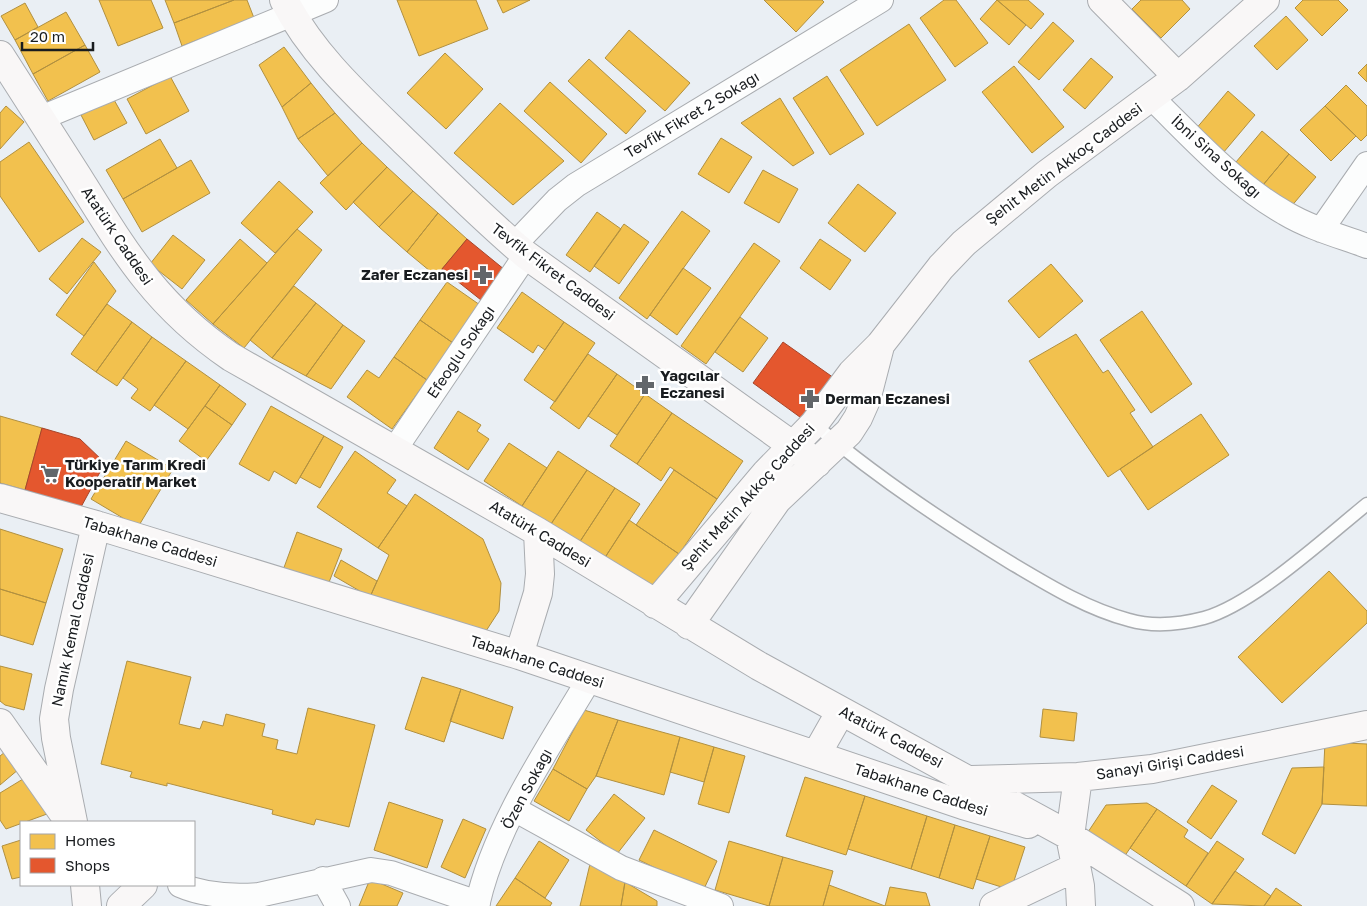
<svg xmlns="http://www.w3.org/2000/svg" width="1367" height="906" font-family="'Golos Text',sans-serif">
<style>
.homes{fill:#f2c14e;stroke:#b19040}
.shops{fill:#e4572e;stroke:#a7452a}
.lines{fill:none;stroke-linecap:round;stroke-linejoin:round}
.lane-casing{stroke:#a9acb0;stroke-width:15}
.street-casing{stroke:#a9acb0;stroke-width:26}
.secondary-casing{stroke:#a9acb0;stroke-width:30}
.lane{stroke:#fcfdfd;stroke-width:12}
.street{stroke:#fcfdfd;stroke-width:24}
.secondary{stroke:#f9f7f7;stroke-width:28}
.labels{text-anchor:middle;stroke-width:5;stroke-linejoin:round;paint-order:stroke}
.street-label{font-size:15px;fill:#191c1f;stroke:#fff}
.poi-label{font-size:15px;font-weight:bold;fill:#191c1f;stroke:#fff;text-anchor:start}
</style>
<rect width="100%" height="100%" fill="#eaeff4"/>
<path class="homes" d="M99,0h52l12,28 -45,18z
M165,0h69l-60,23z
M234,0h13l7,18 -72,28 -8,-23z
M397,0h79l12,29 -69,27z
M497,0h33l-27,13z
M764,0h58l2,2 -28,30z
M944,0h12l32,43 -33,24 -35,-49z
M997,0l29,25 -17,20 -29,-26z
M997,0h31l16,14 -13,15z
M1141,0h41l8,9 -29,29 -29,-29z
M1303,0h35l10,10 -26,26 -27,-28z
M25,3l13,24 -23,13 -14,-24z
M66,12l19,33 -52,29 -18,-34z
M1286,16l22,24 -31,30 -23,-24z
M1053,22l21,19 -35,39 -21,-18z
M909,24l37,56 -69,46 -37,-56z
M629,30l61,53 -25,28 -60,-53z
M85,45l15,27 -52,29 -15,-27z
M284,47l27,36 -29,24 -23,-42z
M445,53l38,36 -37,40 -39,-36z
M1091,58l22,19 -28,32 -22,-19z
M589,59l57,52 -20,23 -58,-53z
M1367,64v18l-9,-9z
M1014,66l50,61 -32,26 -50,-61z
M170,76l19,35 -43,23 -19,-35z
M827,76l37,58 -34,21 -37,-57z
M550,82l57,52 -26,29 -57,-52z
M311,83l24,30 -37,26 -16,-32z
M1346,85l21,21v29l-6,6 -36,-35z
M1228,91l27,24 -32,38 -28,-23z
M113,98l14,25 -33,17 -13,-25z
M780,98l34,55 -21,13 -52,-43z
M500,103l64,58 -51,44 -59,-52z
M6,106l18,16 -24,27v-36z
M1325,106l31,30 -25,25 -31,-31z
M335,113l27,30 -34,33 -30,-37z
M1262,131l27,23 -26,31 -27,-23z
M721,138l31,19 -23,36 -31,-19z
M160,139l17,29 -54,31 -17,-29z
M29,142l55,80 -45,30 -39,-56v-34z
M362,143l25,24 -41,43 -26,-27z
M1289,154l27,23 -26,31 -27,-23z
M191,160l19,33 -68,39 -19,-33z
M387,167l26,24 -34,36 -26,-25z
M763,170l35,19 -19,34 -35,-20z
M279,181l34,31 -38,41 -34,-30z
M858,184l38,29 -31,39 -37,-29z
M413,191l25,22 -31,39 -28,-25z
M682,211l28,20 -63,88 -28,-21z
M597,212l24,17 -31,43 -24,-17z
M438,213l29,26 -31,37 -29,-24z
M624,224l25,18 -30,42 -25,-18z
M297,229l25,21 -78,98 -31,-24z
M173,235l32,25 -23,29 -32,-25z
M82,238l19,14 -34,42 -18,-15z
M240,239l27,24 -54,61 -27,-24z
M820,239l31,21 -21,30 -30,-22z
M754,243l26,18 -74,103 -25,-18z
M94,262l22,29 -32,45 -28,-21z
M1051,264l32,37 -44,37 -31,-37z
M683,268l28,20 -34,47 -27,-20z
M447,282l33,23 -27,38 -33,-23z
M294,286l22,17 -44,55 -22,-18z
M522,292l42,30 -19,28 -7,-5 -5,8 -36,-25z
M316,303l27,22 -37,51 -34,-18z
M107,304l25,18 -36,50 -25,-18z
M1142,311l50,73 -41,29 -51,-73z
M740,317l28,21 -25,34 -28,-20z
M420,320l33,23 -26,37 -33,-23z
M132,322l20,15 -35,49 -21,-14z
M564,322l31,21 -40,59 -31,-22z
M343,325l22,16 -34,48 -25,-13z
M1076,334l27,39 5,-3 27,40 -5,3 23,34 -45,30 -79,-116z
M152,337l34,24 -36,50 -19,-13 7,-9 -15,-11z
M588,354l29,20 -38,55 -29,-21z
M394,357l33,23 -35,49 -45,-32 20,-27 12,8z
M186,361l34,24 -32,44 -34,-24z
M617,374l28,20 -28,41 -29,-19z
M220,385l26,19 -14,21 -27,-19z
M645,394l27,19 -35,51 -27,-18z
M205,406l27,19 -26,36 -27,-20z
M271,406l53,30 -28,48 -22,-13 -5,10 -30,-17z
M458,411l23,14 -4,6 12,8 -21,31 -34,-22z
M672,413l71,48 -26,38 -47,-32 -9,14 -24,-17z
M1201,414l28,41 -81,55 -28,-41z
M0,416l42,12 -17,62 -25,-7z
M324,436l19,11 -23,41 -20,-11z
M126,441l47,28 -35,58 -47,-28z
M509,443l38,25 -25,38 -38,-25z
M355,451l41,29 -9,13 20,13 -29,42 -61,-41z
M558,451l29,19 -36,54 -29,-18z
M587,470l28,18 -36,55 -28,-19z
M674,470l43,29 -38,55 -43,-29z
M615,488l25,16 -36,55 -25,-16z
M415,494l68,45 18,44 -2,28 -13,20 -116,-34 19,-42 -11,-7z
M629,520l50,34 -29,36 -46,-31z
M0,529l63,20 -17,54 -46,-14z
M297,532l45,17 -16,41 -44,-17z
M341,560l36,21 -7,16 -36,-21z
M1329,571l38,40v12l-85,80 -44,-46z
M0,589l46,14 -13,42 -33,-10z
M127,661l64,16 -12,47 21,5 3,-8 20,5 3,-12 39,10 -3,12 16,4 -2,9 21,5 11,-46 67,17 -26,102 -33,-8 -2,6 -42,-11 1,-4 -106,-27v3l-37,-9 2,-5 -31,-8z
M0,666l32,8 -8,36 -19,-5 -5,-4z
M422,677l39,12 -17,53 -39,-13z
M461,689l52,18 -10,32 -53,-18z
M1043,709l34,4 -3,28 -34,-4z
M584,710l34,10 -22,56 -9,13 -34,-20z
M618,720l62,17 -16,58 -68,-19z
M680,737l34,10 -10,35 -34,-10z
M1325,742l42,2v62l-45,-2z
M714,747l31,9 -16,57 -31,-9z
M5,752l14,17 -19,16v-29z
M1324,767l-2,37 -27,50 -33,-20 30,-66z
M553,769l34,20 -18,32 -35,-20z
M805,777l60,19 -19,59 -60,-19z
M23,779l24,35 -41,15 -6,-9v-27z
M1212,785l25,16 -26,38 -24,-17z
M614,794l31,24 -28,36 -31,-24z
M865,796l62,20 -16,53 -63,-20z
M389,802l54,18 -16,48 -53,-18z
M1147,803l10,6 -33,48 -36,-25 18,-27z
M1157,809l31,21 -4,7 24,16 -22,33 -56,-38z
M927,816l28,9 -16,53 -28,-9z
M463,819l23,10 -21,49 -24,-11z
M955,825l35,11 -17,53 -34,-11z
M654,830l63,31 -14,30 -64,-31z
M990,836l35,11 -14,43 -35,-11z
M21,840v37l-9,2 -10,-33z
M539,841l30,19 -24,38 -30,-20z
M729,841l54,16 -14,49 -54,-16z
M1217,841l27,18 -32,45 -26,-18z
M783,857l50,14 -10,35h-54z
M590,864l35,18 -4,24h-41z
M1235,871l36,25 -7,10 -52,-2z
M515,878l37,25 -2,3h-54z
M370,879l33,14 -6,13h-38z
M625,882l32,19v5h-36z
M829,885l56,21h-62z
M890,887l36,6 4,13h-45z
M1276,888l26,18h-38z"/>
<path class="shops" d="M467,239l38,31 -24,30 -39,-31z
M783,342l51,36 -30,42 -51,-37z
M42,428l38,11 25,24 -24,44 -56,-17z"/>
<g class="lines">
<g class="lane-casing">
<path id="lane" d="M814,424c61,52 128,97 197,139 37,22 76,46 118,57 24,7 52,4 75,-2 50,-14 122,-81 163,-114"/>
</g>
<g class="street-casing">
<path id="street" d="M1151,97c42,41 83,87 134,116 25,15 55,23 82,33
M41,118l285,-118
M1321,230l46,-66
M514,245l43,-45 19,-15 305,-185
M395,449l131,-194
M514,809l107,59 100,38
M323,879l15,27
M180,885c25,11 52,12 79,10l112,-25 20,3 87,30
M477,906c17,-79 72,-159 113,-228"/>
</g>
<g class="secondary-casing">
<path id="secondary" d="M284,0c28,55 76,98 120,141 40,38 79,78 122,114l291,208
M1102,0l76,77
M0,55c26,41 52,81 78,122 46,74 78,129 153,180l307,175 221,134 311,170 110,70
M0,498l96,27 423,130 444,150 65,19
M655,604l111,-131 48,-49 38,-51 28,-28 61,-78 23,-24 83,-69 131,-97 87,-77
M689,625l88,-125 72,-68 9,-14 8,-18 14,-54
M519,655l19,-62 2,-19 -2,-42
M0,723l68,97
M816,755l25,-44
M1078,777l-8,59 10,50 1,20
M971,780l107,-3 74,-8 215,-44
M73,822l-17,-84 -2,-19 5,-30 37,-164
M85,885l2,21
M121,906l22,-21
M994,906l82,-39"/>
</g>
<use href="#lane" class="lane"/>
<use href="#street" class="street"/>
<use href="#secondary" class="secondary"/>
</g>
<defs>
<g id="pharmacy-bare" transform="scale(1.5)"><path d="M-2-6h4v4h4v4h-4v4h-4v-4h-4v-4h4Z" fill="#62666a" stroke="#fff" stroke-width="2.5" paint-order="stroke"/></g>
<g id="supermarket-bare" transform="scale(1.5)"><path d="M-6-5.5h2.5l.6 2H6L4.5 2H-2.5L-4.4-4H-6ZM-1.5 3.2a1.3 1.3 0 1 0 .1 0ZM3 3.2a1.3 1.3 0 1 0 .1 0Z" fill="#62666a" stroke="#fff" stroke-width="2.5" paint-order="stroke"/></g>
</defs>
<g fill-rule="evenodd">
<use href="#pharmacy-bare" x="483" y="275"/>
<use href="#pharmacy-bare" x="645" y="385"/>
<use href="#pharmacy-bare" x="810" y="399"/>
<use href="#supermarket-bare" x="50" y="474"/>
</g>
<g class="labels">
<g class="street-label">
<text transform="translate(692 115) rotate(-31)" y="5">Tevfik Fikret 2 Sokağı</text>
<text transform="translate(1216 157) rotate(42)" y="5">İbni Sina Sokağı</text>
<text transform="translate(1064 164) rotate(-37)" y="5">Şehit Metin Akkoç Caddesi</text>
<text transform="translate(117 236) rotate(56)" y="5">Atatürk Caddesi</text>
<text transform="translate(553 272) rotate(37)" y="5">Tevfik Fikret Caddesi</text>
<text transform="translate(461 352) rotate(-56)" y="5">Efeoğlu Sokağı</text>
<text transform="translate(748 497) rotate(-48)" y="5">Şehit Metin Akkoç Caddesi</text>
<text transform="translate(540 534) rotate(31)" y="5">Atatürk Caddesi</text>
<text transform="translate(150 542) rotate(17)" y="5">Tabakhane Caddesi</text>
<text transform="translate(73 630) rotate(-78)" y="5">Namık Kemal Caddesi</text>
<text transform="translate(537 662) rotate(18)" y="5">Tabakhane Caddesi</text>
<text transform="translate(891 737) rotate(28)" y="5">Atatürk Caddesi</text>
<text transform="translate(1170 763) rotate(-9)" y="5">Sanayi Girişi Caddesi</text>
<text transform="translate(527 789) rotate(-62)" y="5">Özen Sokağı</text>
<text transform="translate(921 790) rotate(18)" y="5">Tabakhane Caddesi</text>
</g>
<g class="poi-label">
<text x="468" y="280" text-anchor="end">Zafer Eczanesi</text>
<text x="660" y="381">Yağcılar<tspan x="660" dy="17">Eczanesi</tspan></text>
<text x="825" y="404">Derman Eczanesi</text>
<text x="65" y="470">Türkiye Tarım Kredi<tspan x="65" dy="17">Kooperatif Market</tspan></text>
</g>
</g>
<rect x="20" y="821" width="175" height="65" fill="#ffffff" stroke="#a3a4a5"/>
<rect x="30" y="834" width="25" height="15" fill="#f2c14e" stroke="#a3a4a5"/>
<text x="65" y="846" font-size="15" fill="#191c1f">Homes</text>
<rect x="30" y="858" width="25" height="15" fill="#e4572e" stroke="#a3a4a5"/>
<text x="65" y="871" font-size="15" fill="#191c1f">Shops</text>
<path d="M22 42v8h71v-8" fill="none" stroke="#191c1f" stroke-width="2.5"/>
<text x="30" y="42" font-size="15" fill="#191c1f" stroke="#ffffff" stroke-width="4" paint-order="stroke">20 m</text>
</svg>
